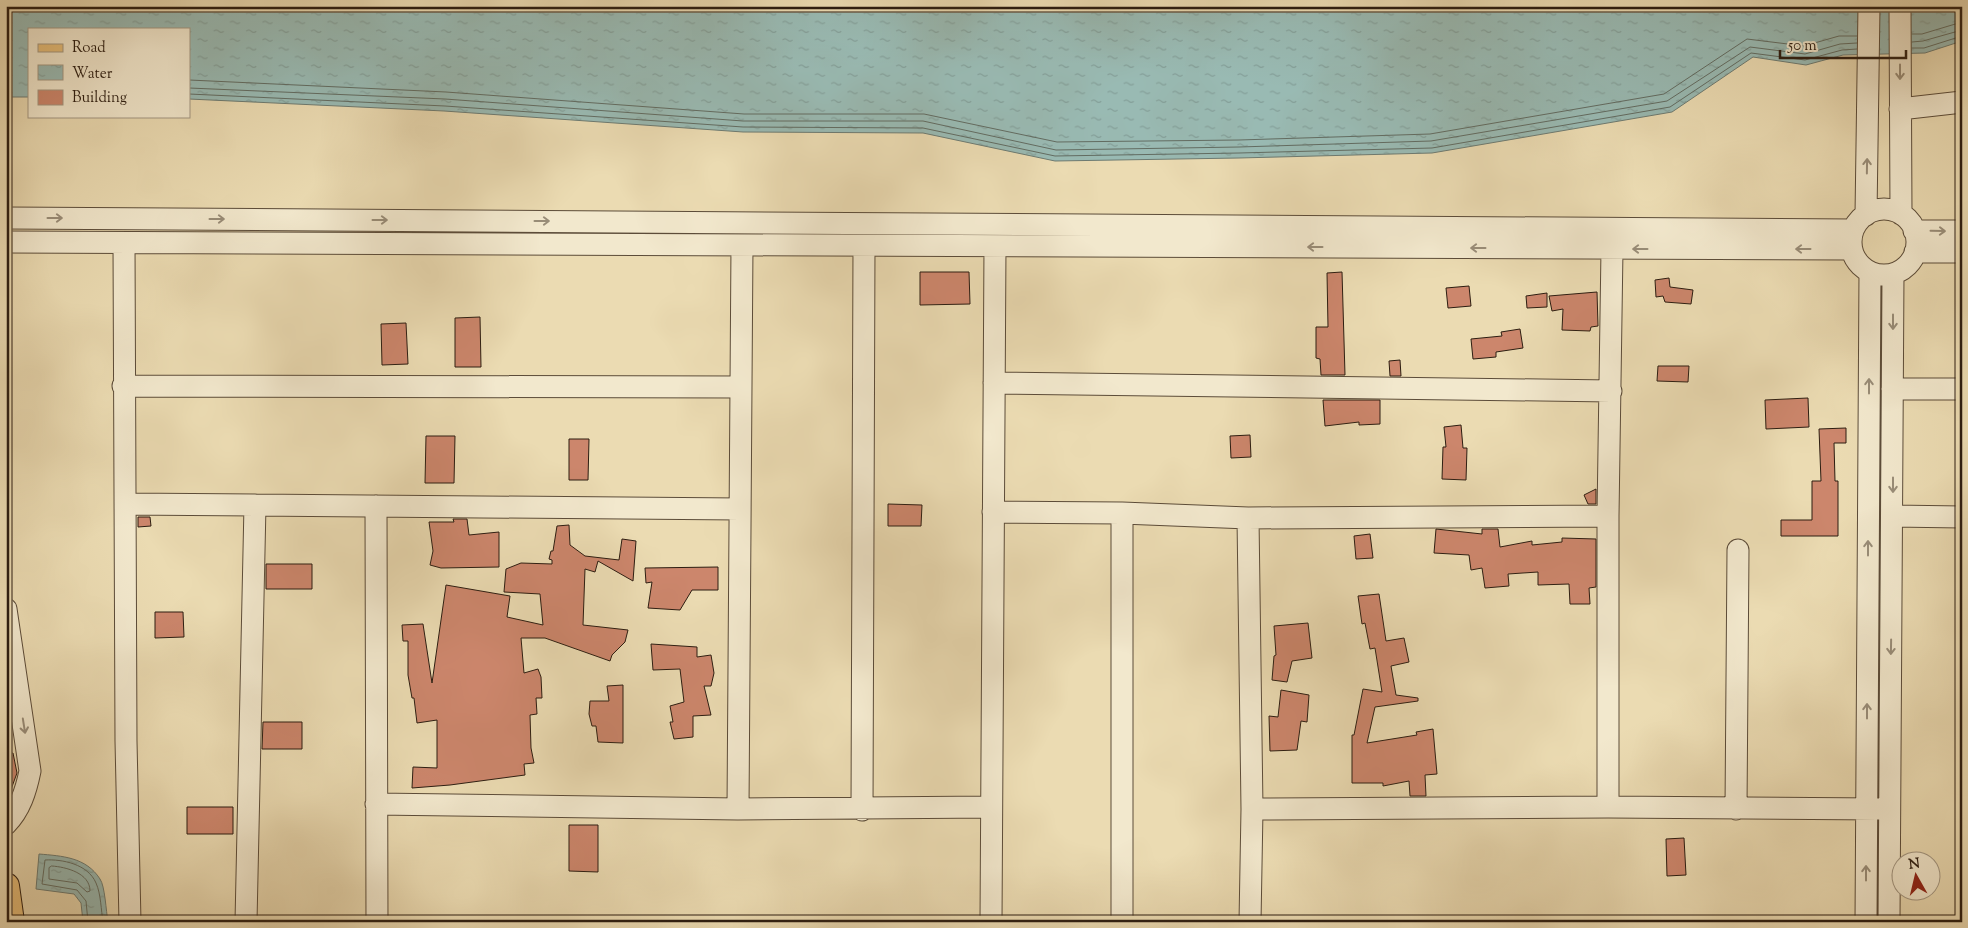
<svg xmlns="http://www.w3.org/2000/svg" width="1968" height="928" font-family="'Sorts Mill Goudy',serif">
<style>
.water{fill:url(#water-ripples);stroke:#6d7b72}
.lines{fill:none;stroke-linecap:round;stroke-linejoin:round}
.shore{stroke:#626c62;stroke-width:1}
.building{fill:#cc866c;stroke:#2c1d11}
.minor-casing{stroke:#5c4c39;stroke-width:23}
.major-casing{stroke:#2c1d11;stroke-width:28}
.minor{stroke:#f2e8cd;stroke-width:21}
.major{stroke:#e6be79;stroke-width:26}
.oneway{stroke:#998d78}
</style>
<defs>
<pattern id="water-ripples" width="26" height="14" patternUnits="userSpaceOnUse" patternTransform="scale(1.25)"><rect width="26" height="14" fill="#99bab3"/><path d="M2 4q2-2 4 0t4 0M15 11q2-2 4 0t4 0" fill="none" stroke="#849f99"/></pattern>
</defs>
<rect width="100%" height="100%" fill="#ebdbb2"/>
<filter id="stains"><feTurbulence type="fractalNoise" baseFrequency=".004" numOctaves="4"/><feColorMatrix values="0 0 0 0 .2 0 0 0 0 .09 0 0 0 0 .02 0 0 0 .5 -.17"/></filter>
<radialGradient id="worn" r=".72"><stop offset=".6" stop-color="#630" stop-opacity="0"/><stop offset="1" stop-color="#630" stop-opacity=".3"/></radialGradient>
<path class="water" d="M6,6h1956v35l-37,12 -82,2 -37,10 -53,-8 -81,55 -240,41 -193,5 -184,3 -132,-28 -180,-1 -299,-21 -255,-12v-70h-160v68h-23z
M39,854c23,2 47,3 61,25 5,7 6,32 8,43h-25l-2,-19 -7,-9 -38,-5z"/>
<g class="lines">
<path class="shore" d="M1912,34h10l40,-12
M1912,42l11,-1 39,-11
M1912,48h12l38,-12
M189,80l257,12 298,22h180l133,28 182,-2 191,-6 234,-40 83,-55 57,7 35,-10h18
M189,88l256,11 298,22h180l133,29 183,-3 192,-6 236,-40 83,-54 55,7 35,-10 17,-1
M189,94l256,12 298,21 180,1 132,28 184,-3 193,-5 238,-41 81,-54 54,7 37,-10 15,-1
M52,866c14,1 38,7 38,25l-3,1 -10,-9 -28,-4v-11z
M88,922l-2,-21 -9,-11 -35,-6 3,-24c17,-1 43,4 51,23 5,11 5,27 7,39"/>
</g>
<path class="building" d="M920,272h49l1,32 -50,1z
M1342,272l3,103h-24l-1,-16 -4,-1v-31h12l-1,-54z
M1669,278l1,9 23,3 -2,14 -26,-2 -2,-6 -7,1 -1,-17z
M1469,286l2,20 -23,2 -2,-20z
M1597,292l1,34 -7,1 -1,4 -28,-1 1,-21 -11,2 -3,-15z
M1547,293v14l-20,1 -1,-12z
M480,317l1,50h-26v-49z
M406,323l2,41 -26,1 -1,-41z
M1520,329l3,19 -27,4v5l-23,2 -2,-20 31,-3 -1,-4z
M1400,360l1,16h-11l-1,-15z
M1658,366h31l-1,16 -31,-1z
M1808,398l1,29 -43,2 -1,-29z
M1323,400h57v24l-21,1v-3l-34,4z
M1461,425l2,23h4l-1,32 -24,-1 1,-32h3l-2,-20z
M1846,428v15h-12l1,38h3v55h-57v-16h31v-39h9l-2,-52z
M1250,435l1,22 -20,1 -1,-22z
M426,436h29l-1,47h-29z
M569,439h20l-1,41h-19z
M1596,489v15h-8l-4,-9z
M888,504l34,1 -1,21h-33z
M138,517h12l1,9 -13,1z
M453,519h14l2,16 30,-3v35l-58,1 -11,-3 3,-14 -4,-29h25z
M569,525l1,20 15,11 34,4 3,-21 14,2 -3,40 -35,-20 -3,11 -10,-3 -2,56 45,5 -3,12 -13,13 -2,6 -65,-23h-24l3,35 14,-4 3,8 1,21h-6l1,16 -7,1 1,33 3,15 -10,1 1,11 -75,10 -38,3 1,-21 24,1v-48l-20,3 -3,-25h-2l-4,-23v-34h-5l-1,-16 21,-1 9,59 14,-98 64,11 -3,21 36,8 -3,-31 -36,-2 2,-23 15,-6 31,1v-4l-3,-1 2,-8h2l4,-25z
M1436,529l46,5v-5h16l2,18 32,-6v4l30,-3v-4l34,1v48l-7,1 1,16h-20l-1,-20 -31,1v-13l-30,2 1,12 -24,2 -3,-20 -11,2 -2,-15 -35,-2z
M1370,534l3,24 -17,1 -2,-23z
M266,564h46v25h-46z
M718,567v23h-26l-12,20 -32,-2 4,-26 -6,1 -1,-15z
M1379,594l7,47 18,-3 5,24 -18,4 5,29 22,3v3l-43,6 -8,36 50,-8 -1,-3 17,-3 4,45 -12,1 1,21h-16l-1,-15 -26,5v-3h-31v-48h2l9,-46 19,3 -7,-44 -5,1 -5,-26 -3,1 -4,-28z
M155,612h28l1,25 -29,1z
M1308,623l4,35 -20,3 -5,21 -15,-2 2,-24 2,-1 -2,-29z
M651,644l46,3v10l14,-2 3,18 -3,13h-7l7,29 -18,1v21l-19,2 -4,-17h3l-3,-16 14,-4 -4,-33 -27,1z
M623,685v58l-25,-1 -2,-16h-4l-3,-12 1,-13h19l-2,-15z
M1281,690l28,5 -2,27 -6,-1 -4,29 -27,1 -1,-35 9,1z
M263,722h39v27h-40z
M13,753l4,20 -11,30v-49z
M187,807h46v27h-46z
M569,825h29v47l-29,-1z
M1684,838l2,37 -19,1 -1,-37z"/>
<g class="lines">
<g class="minor-casing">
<path id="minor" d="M1900,6l1,208
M1900,109l62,-7
M1851 242a33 33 0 1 1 66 0a33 33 0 1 1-66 0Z
M1866,215l3,-209
M6,218l1847,12
M1914,231h48
M6,242l1845,7
M124,243l2,498 4,181
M1915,252h47
M994,383l617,8
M123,386l618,1
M1892,389h70
M126,504l614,5
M376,506l1,416
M993,512l129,1 126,5 360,-2
M1893,516l69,1
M1248,518l4,291 -2,113
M6,609l24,162c-4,20 -10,39 -24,53
M376,804l362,5 253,-2
M1608,807v-291l4,-267
M738,809l4,-564
M1252,809l356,-2 271,2
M1736,809l2,-259
M862,810l2,-564
M246,922l9,-417
M991,922l4,-676
M1122,922v-409
M1866,922l4,-650
M1889,922l4,-648"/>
</g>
<g class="major-casing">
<path id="major" d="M6,886l5,36"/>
</g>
<use href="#minor" class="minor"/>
<use href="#major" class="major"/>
</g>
<defs><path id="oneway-shaft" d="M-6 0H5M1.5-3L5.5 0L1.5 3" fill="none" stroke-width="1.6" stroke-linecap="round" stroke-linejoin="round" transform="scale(1.25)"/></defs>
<g class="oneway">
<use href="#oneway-shaft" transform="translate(1900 72) rotate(90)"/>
<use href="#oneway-shaft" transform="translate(1867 166) rotate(-89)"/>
<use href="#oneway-shaft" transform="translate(55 218)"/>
<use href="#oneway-shaft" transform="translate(217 219)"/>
<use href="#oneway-shaft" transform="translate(380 220)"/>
<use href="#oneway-shaft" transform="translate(542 221)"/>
<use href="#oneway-shaft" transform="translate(1938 231) rotate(1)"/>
<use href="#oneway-shaft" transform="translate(1315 247) rotate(-180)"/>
<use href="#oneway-shaft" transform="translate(1478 248) rotate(-180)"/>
<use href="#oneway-shaft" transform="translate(1640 249) rotate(-180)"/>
<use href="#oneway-shaft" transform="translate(1803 249) rotate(-180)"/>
<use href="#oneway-shaft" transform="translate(1893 322) rotate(90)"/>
<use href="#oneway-shaft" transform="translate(1869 386) rotate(-90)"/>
<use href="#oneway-shaft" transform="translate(1893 485) rotate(90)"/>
<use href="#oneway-shaft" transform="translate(1868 548) rotate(-90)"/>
<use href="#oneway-shaft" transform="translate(1891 647) rotate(91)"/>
<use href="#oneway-shaft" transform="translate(1867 711) rotate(-90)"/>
<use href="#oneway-shaft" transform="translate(24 726) rotate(81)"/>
<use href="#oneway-shaft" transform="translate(1866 873) rotate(-90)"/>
</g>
<rect width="1968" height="928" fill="none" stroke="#ebdbb2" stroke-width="25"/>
<rect x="8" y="8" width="1953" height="913" fill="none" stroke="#2c1d11" stroke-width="2.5"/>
<rect x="12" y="12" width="1943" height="903" fill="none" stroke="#2c1d11"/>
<rect x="28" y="28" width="162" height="90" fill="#f2e8cd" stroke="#a39782"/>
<rect x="38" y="44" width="25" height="8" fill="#e6be79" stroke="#a39782"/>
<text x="72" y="52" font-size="15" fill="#2c1d11">Road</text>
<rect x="38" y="65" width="25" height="15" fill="url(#water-ripples)" stroke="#a39782"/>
<text x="72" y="78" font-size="15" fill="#2c1d11">Water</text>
<rect x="38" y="90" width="25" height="15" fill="#cc866c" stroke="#a39782"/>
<text x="72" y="102" font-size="15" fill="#2c1d11">Building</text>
<g transform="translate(1916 876) rotate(352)"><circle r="24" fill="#f2e8cd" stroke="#a39782"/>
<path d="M0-4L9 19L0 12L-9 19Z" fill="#8f2418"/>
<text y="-8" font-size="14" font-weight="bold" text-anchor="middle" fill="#2c1d11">N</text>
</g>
<path d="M1780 50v8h126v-8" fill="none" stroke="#2c1d11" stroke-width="2.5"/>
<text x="1788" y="50" font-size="15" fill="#2c1d11" stroke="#f2e8cd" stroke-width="4" paint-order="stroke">50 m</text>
<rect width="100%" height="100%" filter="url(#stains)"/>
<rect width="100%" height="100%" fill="url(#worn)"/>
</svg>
